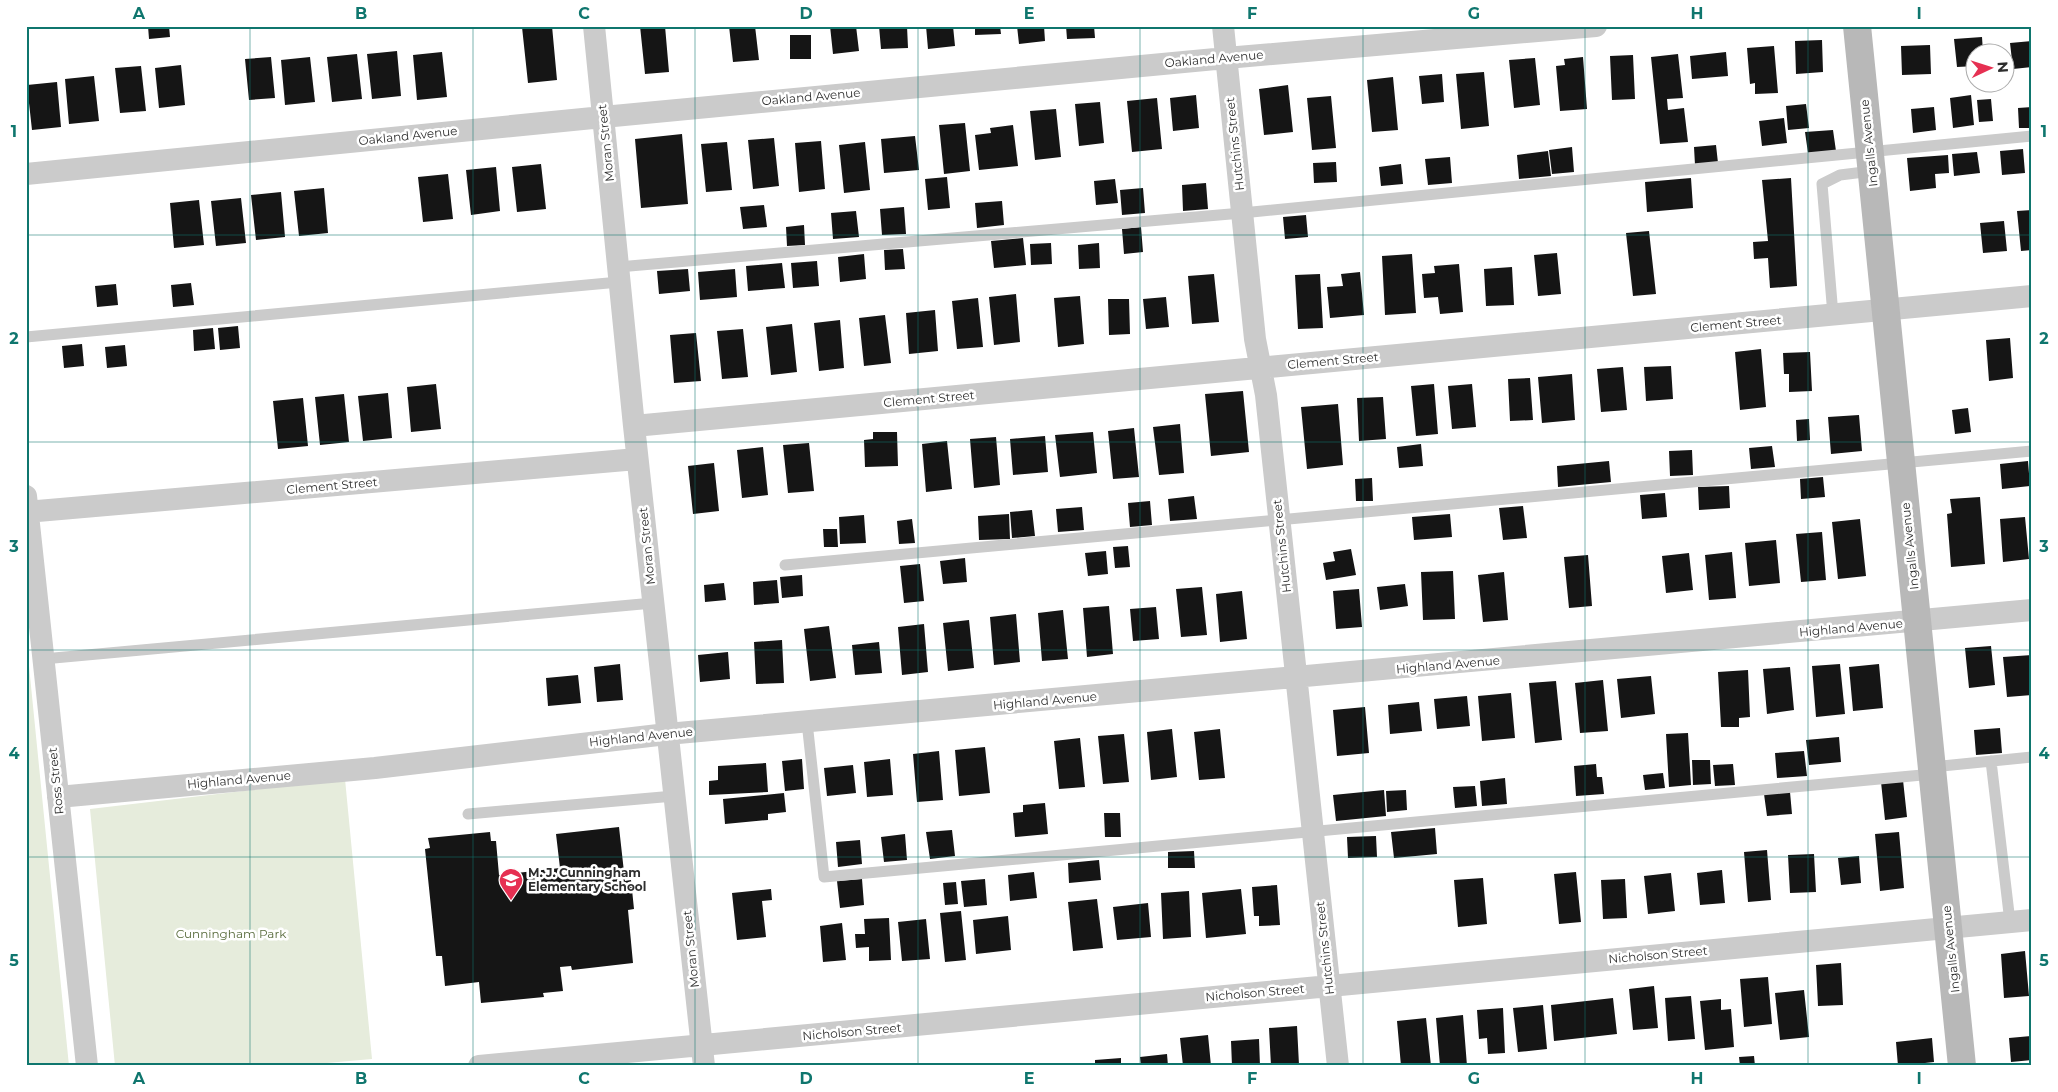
<svg xmlns="http://www.w3.org/2000/svg" width="2058" height="1092" font-family="Montserrat,sans-serif">
<style>
.green{fill:#e6ecdc}
.building{fill:#151515}
.lines{fill:none;stroke-linecap:round;stroke-linejoin:round}
.lane{stroke:#cbcbcb;stroke-width:11}
.street{stroke:#cbcbcb;stroke-width:22}
.secondary{stroke:#b8b8b8;stroke-width:28}
.grid{fill:none;stroke:#0f766e;stroke-width:1;stroke-opacity:0.55}
.labels{text-anchor:middle;stroke-width:5;stroke-linejoin:round;paint-order:stroke}
.street-label{font-size:12px;fill:#2e2e2e;stroke:#fff}
.poi-label{font-size:12px;font-weight:bold;fill:#2e2e2e;stroke:#fff;text-anchor:start}
.park-label{font-size:12px;fill:#576a3b;stroke:#fff}
.neatline{fill:none;stroke:#0f766e;stroke-width:2}
.grid-label{font-size:16px;text-anchor:middle;font-weight:bold;fill:#0f766e}
</style>
<rect width="100%" height="100%" fill="#fff"/>
<path class="green" d="M26,636l43,430h-43z
M345,779l27,280 -79,7h-178l-25,-257z"/>
<path class="building" d="M148,26h21l1,11 -21,2z
M203,26h18v2l-18,1z
M552,26l5,54 -29,3 -6,-56z
M640,26h25l4,46 -24,2z
M729,26h26l4,34 -26,2z
M830,26h26l3,25 -26,3z
M879,26h28l1,22 -27,1z
M926,26h27l2,20 -27,3z
M975,26h25l1,8 -26,1z
M1017,26h27l1,15 -26,3z
M1066,26h28l1,12 -28,1z
M790,35h21v24h-21z
M1982,37l1,15h-7v14l-19,1 -3,-28z
M1822,40l1,32 -27,2 -1,-33z
M2032,41v26l-19,2 -3,-26z
M1930,45l1,29 -29,1 -1,-29z
M1774,46l4,47 -23,1v-11l-5,1 -3,-36z
M397,51l4,45 -29,3 -5,-45z
M442,52l5,45 -30,3 -4,-45z
M1726,52l2,24 -36,3 -2,-23z
M357,54l5,45 -30,3 -5,-45z
M1678,54l5,44 -16,1 1,11 16,-2 4,34 -28,2 -9,-87z
M1633,55l2,44 -23,1 -2,-44z
M271,57l4,41 -26,2 -4,-41z
M310,57l5,45 -30,3 -4,-45z
M1583,57l4,52 -27,2 -4,-45 9,-1 -1,-6z
M1535,58l5,47 -26,3 -5,-48z
M181,65l4,40 -26,3 -4,-40z
M141,66l5,45 -26,2 -5,-45z
M1484,72l5,54 -28,3 -5,-55z
M1442,74l2,28 -22,2 -3,-28z
M94,76l5,45 -30,3 -4,-45z
M1393,77l5,53 -26,2 -5,-52z
M57,82l4,45 -29,3 -5,-45z
M1288,85l5,47 -29,3 -5,-46z
M1196,95l3,33 -26,3 -3,-33z
M1971,95l3,30 -21,3 -3,-30z
M1331,96l5,52 -24,2 -5,-52z
M1157,98l5,51 -30,3 -5,-51z
M1991,99l2,22 -14,1 -2,-22z
M1100,102l4,41 -25,3 -4,-42z
M1806,104l3,24 -21,2 -2,-24z
M1934,107l2,23 -23,3 -2,-24z
M2032,107v21h-13l-1,-20z
M1056,109l5,48 -26,3 -5,-49z
M1784,118l3,25 -25,3 -3,-25z
M965,123l5,48 -26,3 -5,-49z
M1013,125l5,41 -39,4 -4,-35 16,-2 -1,-5z
M1833,130l3,21 -28,2 -3,-21z
M682,134l6,70 -47,4 -6,-69z
M915,136l4,34 -35,3 -3,-34z
M774,138l5,48 -26,3 -5,-49z
M821,141l4,48 -26,3 -4,-49z
M727,142l5,48 -26,2 -5,-48z
M865,142l5,48 -26,3 -5,-48z
M1716,145l2,18 -23,2 -1,-18z
M1572,147l2,25 -22,2 -3,-24z
M2023,149l2,24 -23,2 -2,-24z
M1548,151l3,25 -32,3 -2,-24z
M1977,152l3,21 -26,3 -2,-22z
M1948,155l1,18 -14,1 1,14 -26,3 -3,-33z
M1450,157l2,26 -24,2 -3,-26z
M1336,162l1,20 -23,1 -1,-20z
M541,164l5,45 -29,3 -5,-45z
M1401,164l2,20 -22,2 -2,-19z
M496,167l4,44 -29,4 -5,-45z
M448,174l5,45 -30,3 -5,-45z
M947,177l3,31 -22,2 -3,-31z
M1691,178l2,30 -46,4 -2,-30z
M1791,178l6,108 -27,2 -2,-30 -14,1 -1,-17 15,-1 -6,-61z
M1115,179l3,24 -22,2 -2,-24z
M1206,183l2,26 -25,2 -1,-26z
M324,188l4,45 -29,3 -5,-45z
M1143,188l2,25 -23,2 -2,-25z
M281,192l4,45 -29,3 -5,-45z
M241,198l5,45 -30,3 -5,-45z
M199,200l5,45 -30,3 -4,-45z
M1002,201l2,24 -27,3 -2,-25z
M764,205l3,22 -24,2 -3,-22z
M904,207l2,27 -24,1 -2,-26z
M2032,210v40l-11,1 -4,-40z
M856,211l3,26 -26,2 -2,-26z
M1306,215l2,22 -23,2 -2,-22z
M2004,221l3,30 -24,2 -3,-30z
M804,225l1,20 -18,1 -1,-19z
M1141,227l2,25 -19,2 -2,-25z
M1649,231l7,63 -23,2 -7,-63z
M1023,238l3,27 -32,3 -3,-27z
M1051,243l1,21 -21,1 -1,-21z
M1099,243l1,25 -21,1 -1,-24z
M903,249l2,20 -20,1 -1,-20z
M1557,253l4,41 -23,2 -4,-41z
M864,254l2,25 -26,3 -2,-25z
M1412,254l4,59 -31,2 -3,-59z
M817,261l2,25 -26,2 -2,-25z
M782,263l3,25 -37,3 -2,-25z
M1459,264l4,48 -23,2 -2,-17 -14,1 -2,-24 13,-1 -1,-7z
M1512,267l2,38 -28,1 -2,-37z
M688,269l2,22 -31,3 -2,-23z
M735,269l2,28 -37,3 -2,-28z
M1360,272l4,43 -34,3 -3,-31 16,-1 -2,-12z
M1214,274l5,48 -27,2 -4,-48z
M1320,274l3,54 -25,1 -3,-54z
M191,283l3,22 -21,2 -2,-22z
M116,284l2,21 -21,2 -2,-21z
M1016,294l4,48 -26,3 -5,-48z
M1080,296l4,48 -26,3 -4,-49z
M1166,297l3,30 -23,2 -3,-30z
M978,298l5,49 -26,2 -5,-48z
M1108,299h21l1,35 -21,1z
M935,310l3,41 -29,3 -3,-41z
M885,315l6,48 -27,3 -5,-48z
M840,320l4,48 -25,3 -5,-48z
M792,324l5,48 -26,3 -5,-48z
M238,326l2,22 -20,2 -2,-22z
M213,328l2,21 -21,2 -1,-21z
M743,329l5,48 -26,2 -5,-48z
M696,333l5,48 -27,2 -4,-48z
M2010,338l3,40 -24,3 -3,-41z
M82,344l2,22 -20,2 -2,-22z
M125,345l2,21 -20,2 -2,-21z
M1761,349l5,58 -26,3 -5,-58z
M1810,352l2,39 -23,1v-18h-5l-1,-21z
M1671,366l2,33 -27,2 -2,-34z
M1623,367l4,43 -26,2 -4,-43z
M1572,374l3,46 -33,3 -4,-46z
M1530,378l3,42 -23,1 -2,-42z
M436,384l5,45 -30,3 -4,-45z
M1434,384l4,50 -22,2 -5,-50z
M1472,384l4,43 -24,2 -4,-43z
M1243,391l6,61 -38,4 -6,-62z
M388,393l4,45 -29,3 -5,-45z
M344,394l5,48 -29,3 -5,-48z
M1383,397l3,42 -27,2 -2,-43z
M303,398l5,48 -30,3 -5,-48z
M1338,404l5,61 -36,4 -6,-62z
M1968,408l3,24 -16,2 -3,-24z
M1859,415l3,36 -31,3 -3,-37z
M1809,419l1,21 -13,1 -1,-21z
M1180,424l4,49 -25,2 -6,-48z
M1134,428l5,49 -26,2 -5,-48z
M873,432h24l1,34 -33,1 -1,-27 9,-1z
M1093,432l4,41 -37,4 -5,-42z
M1045,436l3,36 -35,3 -3,-36z
M996,437l4,48 -26,3 -4,-49z
M947,441l5,48 -26,3 -4,-48z
M809,443l5,48 -26,2 -5,-48z
M1421,444l2,22 -24,2 -2,-21z
M1772,446l3,21 -24,2 -2,-21z
M763,447l5,48 -26,3 -5,-48z
M1692,450l1,25 -23,1 -1,-25z
M1609,461l2,21 -53,5 -1,-21z
M2028,461l2,25 -28,3 -2,-25z
M714,463l5,48 -26,3 -5,-48z
M1823,477l2,20 -24,2 -1,-20z
M1372,478l1,23h-17l-1,-22z
M1729,486l1,22 -31,2 -1,-23z
M1665,493l2,24 -25,2 -2,-24z
M1194,496l3,23 -27,2 -2,-22z
M1980,497l5,67 -34,3 -4,-53 5,-1 -2,-14z
M1150,501l2,24 -22,2 -2,-24z
M1523,506l4,32 -24,2 -4,-32z
M1082,507l2,23 -26,2 -2,-23z
M1032,510l3,26 -23,2 -2,-26z
M1009,514l1,25 -31,1 -1,-24z
M1450,514l2,23 -38,3 -2,-23z
M864,515l2,28 -26,1 -1,-27z
M2025,517l4,42 -26,3 -3,-43z
M912,519l3,24 -16,1 -2,-23z
M1860,519l6,57 -28,3 -6,-57z
M823,529h14l1,18h-14z
M1822,532l4,48 -25,2 -5,-48z
M1776,540l4,43 -31,3 -4,-43z
M1128,546l2,21 -15,1 -2,-21z
M1351,549l5,26 -30,5 -3,-17 12,-2 -2,-9z
M1106,551l2,23 -20,2 -3,-23z
M1732,552l4,46 -27,2 -4,-45z
M1689,553l4,37 -27,3 -4,-37z
M1588,555l4,51 -23,2 -5,-51z
M965,558l2,24 -24,2 -3,-23z
M920,564l4,37 -20,2 -4,-37z
M1453,571l2,48 -32,1 -2,-48z
M1504,572l4,48 -25,2 -5,-47z
M802,575l1,21 -21,2 -2,-21z
M777,580l2,23 -25,2 -1,-23z
M724,583l2,17 -21,2 -1,-17z
M1405,584l3,22 -28,4 -3,-23z
M1202,587l5,48 -26,2 -5,-48z
M1359,589l3,38 -26,2 -3,-38z
M1242,591l5,48 -27,3 -4,-48z
M1109,606l4,48 -26,3 -4,-49z
M1156,607l3,32 -26,2 -3,-32z
M1063,610l5,49 -26,2 -4,-48z
M1016,614l4,48 -26,3 -4,-48z
M969,620l5,48 -26,3 -5,-48z
M924,624l4,48 -26,3 -4,-48z
M829,626l7,52 -26,3 -6,-52z
M782,640l2,43 -28,1 -2,-42z
M879,642l3,31 -27,2 -3,-30z
M1991,646l4,39 -26,3 -4,-40z
M728,652l2,27 -30,3 -2,-27z
M2032,655v40l-25,2 -4,-40z
M620,664l3,36 -26,2 -3,-35z
M1840,664l5,50 -29,3 -4,-51z
M1879,664l4,44 -30,3 -4,-44z
M1790,667l4,43 -27,4 -4,-45z
M1748,670l2,47 -11,1v9h-18l-3,-55z
M578,675l3,28 -33,3 -2,-28z
M1651,676l4,38 -34,4 -4,-39z
M1603,680l5,51 -28,2 -5,-50z
M1556,681l6,59 -27,3 -6,-60z
M1511,693l4,45 -33,3 -4,-45z
M1467,696l3,30 -33,3 -3,-30z
M1419,702l3,29 -32,3 -2,-29z
M1365,707l4,46 -32,3 -4,-46z
M2000,728l2,25 -26,2 -2,-25z
M1172,729l5,48 -26,3 -4,-48z
M1220,729l5,49 -26,2 -5,-48z
M1688,733l3,52 -22,2 -3,-53z
M1124,734l5,48 -26,2 -5,-48z
M1839,737l2,25 -32,3 -3,-25z
M1080,738l5,49 -26,2 -5,-48z
M985,747l5,46 -31,3 -4,-46z
M939,751l4,49 -26,2 -4,-48z
M1804,751l3,25 -30,2 -2,-25z
M802,759l2,30 -19,2 -3,-30z
M890,759l3,36 -26,2 -3,-35z
M1692,760h18l1,24 -18,1z
M766,763l2,29 -59,3v-14l9,-1v-14z
M1596,764l1,13h5l2,17 -28,2 -2,-30z
M1733,764l2,21 -20,1 -2,-21z
M853,765l3,28 -29,3 -3,-28z
M1663,773l2,15 -20,2 -2,-15z
M1505,778l2,26 -25,2 -2,-25z
M1903,780l4,37 -22,3 -4,-38z
M1475,786l2,20 -22,2 -2,-21z
M1384,790l2,26 -50,5 -3,-26z
M1406,790l1,20 -20,2 -1,-21z
M1790,792l2,22 -25,2 -3,-22z
M784,793l2,19 -18,2v6l-43,4 -2,-25z
M1045,803l3,31 -33,3 -2,-24 10,-1v-7z
M1104,813h16l1,24h-16z
M619,827l6,54 6,-1 3,29 -6,1 5,53 -61,7 -1,-4 -11,1 3,24 -20,2 1,4 -63,6 -2,-21 -34,4 -3,-30h-6l-11,-107 5,-1 -2,-10 62,-6 1,9h5l3,34 61,-7 -4,-34z
M1435,828l2,26 -43,4 -3,-26z
M952,830l3,26 -25,3 -4,-27z
M1899,832l5,56 -24,3 -5,-57z
M905,834l2,26 -23,2 -3,-25z
M1376,836l1,21 -29,1 -1,-21z
M860,840l2,24 -24,3 -2,-25z
M1767,850l4,50 -23,2 -4,-50z
M1194,851l1,17h-27v-16z
M1814,854l2,38 -26,1 -2,-38z
M1859,856l2,27 -20,2 -3,-27z
M1099,860l2,20 -32,3 -1,-20z
M1722,870l3,33 -25,2 -3,-32z
M1034,872l3,26 -27,3 -2,-26z
M1576,872l5,50 -22,2 -5,-50z
M1671,873l4,38 -27,3 -4,-38z
M1483,878l4,46 -29,3 -4,-47z
M862,879l2,26 -24,3 -3,-27z
M985,879l2,26 -23,2 -3,-26z
M1625,879l2,39 -24,1 -2,-39z
M956,882l2,22 -13,1 -2,-22z
M1277,885l3,40 -21,1v-10h-5l-2,-29z
M771,889l1,11 -10,1 4,36 -29,3 -5,-47z
M1241,889l5,45 -40,4 -4,-45z
M1189,891l2,46 -28,2 -2,-46z
M1097,899l6,49 -30,3 -5,-49z
M1148,903l3,34 -34,3 -4,-33z
M961,911l5,49 -21,2 -5,-49z
M1008,916l3,34 -35,4 -3,-34z
M889,918l2,42 -22,1v-14l-13,1 -1,-14h10l-1,-15z
M926,919l4,40 -28,2 -4,-39z
M842,923l4,37 -23,2 -3,-36z
M2025,951l4,45 -25,2 -3,-44z
M1841,963l2,42 -25,1 -2,-41z
M1768,977l4,47 -28,3 -4,-48z
M1654,986l4,42 -25,2 -4,-41z
M1804,990l5,47 -29,3 -5,-47z
M1691,996l4,43 -27,2 -3,-43z
M1613,998l4,36 -63,7 -3,-36z
M1721,999v11l10,-1 3,38 -29,3 -5,-49z
M1543,1005l4,44 -29,3 -5,-44z
M1503,1008l2,45 -17,1 -1,-16 -8,1 -2,-29z
M1463,1015l4,51h-27l-4,-48z
M1426,1018l5,48h-30l-4,-45z
M1297,1026l2,39 -28,1 -2,-38z
M1208,1035l3,31h-28l-3,-28z
M2031,1036l1,24 -21,2 -2,-24z
M1932,1038l2,24 -36,4 -2,-24z
M1259,1039l1,27h-28l-1,-25z
M1167,1054l1,12h-27l-1,-9z
M1754,1056l1,10h-15l-1,-9z
M1121,1058v8h-26v-6z"/>
<g class="lines">
<path class="lane" d="M618,267l624,-54 790,-77
M1833,315l-11,-131 18,-9 32,-4
M26,337l593,-55
M785,565l1247,-114
M43,659l610,-56
M807,722l17,155 1109,-103
M1991,761l19,161
M1932,767l100,-10
M468,814l206,-18"/>
<path class="street" d="M594,26l40,400 70,640
M1223,26l32,313 11,56 72,671
M26,174l577,-57 623,-59 370,-32
M634,426l1398,-130
M26,496l61,570
M26,512l611,-53
M58,797l317,-29 292,-34 1365,-124
M479,1066l1553,-146"/>
<path class="secondary" d="M1857,26l105,1040"/>
</g>
<path class="grid" d="M250,26v1040M473,26v1040M695,26v1040M918,26v1040M1140,26v1040M1363,26v1040M1585,26v1040M1808,26v1040M26,235h2006M26,442h2006M26,650h2006M26,857h2006"/>
<defs>
<g id="school-pin" transform="scale(1.25)"><path d="M0 17L-7.5 6A9.5 9.5 0 1 1 7.5 6Z" fill="#e63052" stroke="#fff"/><path d="M0-5L7-2L0 1L-7-2ZM-4 1L0 2.5L4 1V4Q0 6-4 4Z" fill="#fff"/></g>
</defs>
<g fill-rule="evenodd">
<use href="#school-pin" x="511" y="880"/>
</g>
<g class="labels">
<g class="street-label">
<text transform="translate(1214 59) rotate(-5)" y="4">Oakland Avenue</text>
<text transform="translate(811 97) rotate(-5)" y="4">Oakland Avenue</text>
<text transform="translate(408 136) rotate(-6)" y="4">Oakland Avenue</text>
<text transform="translate(606 143) rotate(-96)" y="4">Moran Street</text>
<text transform="translate(1869 143) rotate(-96)" y="4">Ingalls Avenue</text>
<text transform="translate(1235 144) rotate(-96)" y="4">Hutchins Street</text>
<text transform="translate(1736 324) rotate(-5)" y="4">Clement Street</text>
<text transform="translate(1333 361) rotate(-5)" y="4">Clement Street</text>
<text transform="translate(929 399) rotate(-5)" y="4">Clement Street</text>
<text transform="translate(332 486) rotate(-5)" y="4">Clement Street</text>
<text transform="translate(647 546) rotate(-96)" y="4">Moran Street</text>
<text transform="translate(1282 546) rotate(-96)" y="4">Hutchins Street</text>
<text transform="translate(1910 546) rotate(-96)" y="4">Ingalls Avenue</text>
<text transform="translate(1851 628) rotate(-5)" y="4">Highland Avenue</text>
<text transform="translate(1448 665) rotate(-5)" y="4">Highland Avenue</text>
<text transform="translate(1045 701) rotate(-5)" y="4">Highland Avenue</text>
<text transform="translate(641 737) rotate(-6)" y="4">Highland Avenue</text>
<text transform="translate(239 780) rotate(-5)" y="4">Highland Avenue</text>
<text transform="translate(56 781) rotate(-96)" y="4">Ross Street</text>
<text transform="translate(1325 948) rotate(-96)" y="4">Hutchins Street</text>
<text transform="translate(691 949) rotate(-96)" y="4">Moran Street</text>
<text transform="translate(1951 949) rotate(-96)" y="4">Ingalls Avenue</text>
<text transform="translate(1658 955) rotate(-5)" y="4">Nicholson Street</text>
<text transform="translate(1255 993) rotate(-5)" y="4">Nicholson Street</text>
<text transform="translate(852 1032) rotate(-5)" y="4">Nicholson Street</text>
</g>
<g class="poi-label">
<text x="528" y="877">M. J. Cunningham<tspan x="528" dy="14">Elementary School</tspan></text>
</g>
<g class="park-label">
<text x="231" y="938">Cunningham Park</text>
</g>
</g>
<rect width="2058" height="1092" fill="none" stroke="#ffffff" stroke-width="55"/>
<g transform="translate(1990 68) rotate(86)"><circle r="24" fill="#ffffff" stroke="#ababab"/>
<path d="M0-4L9 19L0 12L-9 19Z" fill="#e63052"/>
<text y="-8" font-size="14" font-weight="bold" text-anchor="middle" fill="#2e2e2e">N</text>
</g>
<rect x="28" y="28" width="2002" height="1036" class="neatline"/>
<g class="grid-label">
<text x="139" y="19">A</text>
<text x="361" y="19">B</text>
<text x="584" y="19">C</text>
<text x="806" y="19">D</text>
<text x="1029" y="19">E</text>
<text x="1252" y="19">F</text>
<text x="1474" y="19">G</text>
<text x="1697" y="19">H</text>
<text x="1919" y="19">I</text>
<text x="14" y="137">1</text>
<text x="2044" y="137">1</text>
<text x="14" y="344">2</text>
<text x="2044" y="344">2</text>
<text x="14" y="552">3</text>
<text x="2044" y="552">3</text>
<text x="14" y="759">4</text>
<text x="2044" y="759">4</text>
<text x="14" y="966">5</text>
<text x="2044" y="966">5</text>
<text x="139" y="1084">A</text>
<text x="361" y="1084">B</text>
<text x="584" y="1084">C</text>
<text x="806" y="1084">D</text>
<text x="1029" y="1084">E</text>
<text x="1252" y="1084">F</text>
<text x="1474" y="1084">G</text>
<text x="1697" y="1084">H</text>
<text x="1919" y="1084">I</text>
</g>
</svg>
